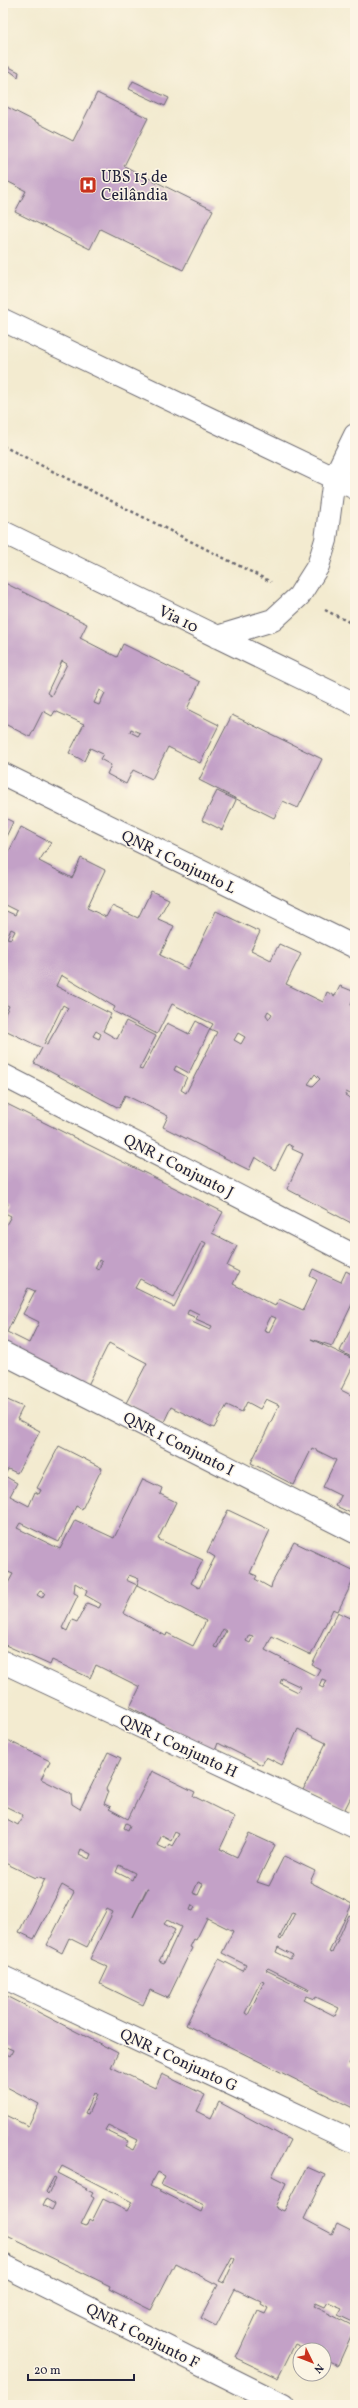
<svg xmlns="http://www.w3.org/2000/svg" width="358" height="2408" font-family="Vollkorn,serif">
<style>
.building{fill:#c3a1c7;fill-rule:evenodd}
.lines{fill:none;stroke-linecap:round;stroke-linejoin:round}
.street-casing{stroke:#6b686f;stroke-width:24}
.secondary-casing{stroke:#6b686f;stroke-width:24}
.path{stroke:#6b686f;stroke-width:2.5;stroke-dasharray:3 3;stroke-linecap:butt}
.street{stroke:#fff;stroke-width:22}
.secondary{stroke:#fff;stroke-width:22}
.labels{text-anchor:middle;stroke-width:3;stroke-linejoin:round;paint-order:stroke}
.poi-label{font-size:16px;fill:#22223b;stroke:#fcf5e5;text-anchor:start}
.street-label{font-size:16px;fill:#22223b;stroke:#fcf5e5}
</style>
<rect width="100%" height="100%" fill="#fcf5e5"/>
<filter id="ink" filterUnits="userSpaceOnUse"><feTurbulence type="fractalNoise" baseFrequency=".025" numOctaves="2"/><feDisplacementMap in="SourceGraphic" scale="8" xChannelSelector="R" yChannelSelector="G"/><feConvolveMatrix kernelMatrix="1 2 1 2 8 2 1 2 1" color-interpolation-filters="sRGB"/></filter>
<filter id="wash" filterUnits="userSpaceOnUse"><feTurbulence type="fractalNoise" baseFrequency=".012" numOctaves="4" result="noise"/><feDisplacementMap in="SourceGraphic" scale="16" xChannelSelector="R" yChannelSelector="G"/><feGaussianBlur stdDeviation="0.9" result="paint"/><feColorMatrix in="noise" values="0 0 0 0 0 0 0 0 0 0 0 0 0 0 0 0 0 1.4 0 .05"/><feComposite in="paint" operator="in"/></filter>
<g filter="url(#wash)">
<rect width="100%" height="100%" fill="#f3ebd0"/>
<g id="blocks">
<path class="building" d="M3,64l16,8 -1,5 -8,-6 -5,-1 -2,3z
M133,81l36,17 -4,8 -36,-17z
M97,93l51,25 -24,48 89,44 -30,60 -83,-41 -10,20 -75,-37 11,-21 -23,-12v-74l70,36z
M3,582l84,42 -7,14 37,19 6,-13 77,38 -13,27 32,16 -19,38 -32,-16 -16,32 -19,-9 -7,14 -19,-10 4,-9 -11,-6 3,-5 -13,-6 -6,13 -15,-8 15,-29 -29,-13 -3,5 -9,-5 -13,26 -27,-14zM62,661l5,3 -16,32 -4,-3zM100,690l5,3 -6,12 -5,-2zM131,729l9,4 -2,3 -8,-4z
M232,715l90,44 -24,49 -15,-7 -9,17 -75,-38z
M217,791l19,9 -14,30 -20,-10z
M3,817l10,5 -10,21z
M21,827l30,16 -12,18 33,17 9,-20 24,12 -18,38 19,9 6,-11 26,12 13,-27 18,8 -11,20 16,7 -14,29 28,14 28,-58 44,21 -9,18 20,10 8,-16 22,10 -15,30 37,18 4,-10 8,4 5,-10 15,6 -4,13 4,2v89l-9,-4 -1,3 10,6v124l-68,-36 16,-35 -11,-5 1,-2 -5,-3 -13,26 -20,-13 -6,13 -86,-43 5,-11 -43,-21 -6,13 -85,-45 8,-15 -39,-19v-11l6,-12 -6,-3v-139zM5,905l12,6 -2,4 -11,-5zM11,929l4,2 -4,8 -4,-1zM61,975l54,32 -2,4 44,23 15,-30 41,20 -3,5 7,3 -31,61 -5,-3 6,-13 -13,-7 2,-4 13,7 21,-44 -14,-8 -7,13 -22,-11 -25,47 -3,-1 17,-33 -30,-15 -9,18 -14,-8 8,-17 -55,-28zM63,1005l5,3 -21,37 -3,-1zM268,1011l4,3 -3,5 -3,-4zM96,1031l5,3 -2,5 -6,-3zM238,1033l7,4 -4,7 -7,-4zM315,1074l5,5 -7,7 -5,-2z
M355,855v12l-5,-2z
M3,1102l220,110 -11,21 25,13 -10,20 12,6 -6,12 42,22 4,-7 24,11 14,-30 -7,-4 3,-7 28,13 5,-11 9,5v22l-23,48 -21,-7 44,21v8l-2,-2 -12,24 14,7v118l-19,-9 5,-10 -18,-9 13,-27 -24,-12 -18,37 -43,-22 28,-58 -13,-6 -6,10 -13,-7 -5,10 -15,-7 -13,23 -43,-21 -7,15 -38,-19 21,-40 -38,-20 -23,46 -83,-44v-122l3,2 5,-9 -8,-4 5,-8 -5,-2zM202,1241l4,2 -32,64 -39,-19 5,-9 34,18zM99,1260l3,2 -4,8 -3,-2zM28,1288l7,3 -12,23 16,8 -10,21 -22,-11zM189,1309l10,5 -3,5 16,7 -2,4 -18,-8 2,-5 -7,-3zM271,1316l5,2 -7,14 -5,-2z
M355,1321v38l-15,-8z
M3,1398l20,9 -6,12 23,12 -23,42 -9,-4 -2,4 -3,-2z
M59,1446l43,22 -20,41 -6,-3 -17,36 -39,-19 -3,5 43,21 15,-29 39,18 29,-59 19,9 -2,6 16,8 -18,37 45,21 -12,23 8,5 16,-31 -8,-5 21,-42 42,20 -20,43 7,3 -2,3 16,9 1,-5 22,-41 61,29v6l-17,34 -5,-2 -22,46 -39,-19 -7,14 51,26 4,-7 -8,-4 26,-53 17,8v174l-2,-1 -9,18 -41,-21 23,-47 -28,-14 -16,36 -16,-8 -4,8 -44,-22 -3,8 -85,-44 10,-20 -44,-22 -6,13 -38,-18 -2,5 -47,-21v-61l4,2 6,-11 -10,-4v-95l14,8 -7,13 19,10 6,-14 4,2 2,-4 -4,-2zM129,1575l10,4 -2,6 69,36 -13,25 -26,-13 -1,3 -43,-23 14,-28 -11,-5zM75,1583l12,7 -2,5 16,9 -2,4 -12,-5 -10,19 -5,-2 -5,11 -5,-3 16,-33 -4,-2zM40,1591l5,2 -3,5 -5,-3zM223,1629l3,2 -9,17 -3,-1zM249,1635l4,1 -3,7 -4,-2zM282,1678l19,9 -3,5 -18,-9zM322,1679l5,2 -4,7 -4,-2z
M7,1740l43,21 -9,18 30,15 1,10 8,5 28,-57 13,6 -15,31 2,4 -4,11 7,3 -2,2 19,10 24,-48 43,21 -2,4 42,21 -15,32 17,8 12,-24 26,12 -18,37 12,4 15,-30 31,15 -5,11 42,22 -23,48 3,1 17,-38 6,3v133l-6,13 6,3v42l-169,-84 33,-66 24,12 3,-6 -24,-12 11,-22 -26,-13 -11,22 -2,-1 -4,8 2,1 -24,50 -18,-8 -7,15 -43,-21 8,-17 -18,-8 23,-47 -6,-3 -20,38 -18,-9 -7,15 -15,-8 27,-53 -12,-7 -28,54 -15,-7 26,-53 -8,-3 -1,2 -33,-16v-45l15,8 5,-10 -20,-10v-56zM126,1823l4,2 -2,5 -4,-2zM175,1832l4,2 -7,12 -3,-2 -3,5 -9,-4 5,-10 9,5zM81,1849l10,5 -2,5 -10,-5zM119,1865l16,8 -3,7 -16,-8zM198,1882l5,2 -5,11 -5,-2zM147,1888h1l-15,29zM192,1905l3,2 -2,4 -3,-1zM292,1912l3,1 -14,27 -2,-1zM167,1920l14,7 -17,36 -5,-2 16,-31 -11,-6zM278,1947l15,8 -3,4 -14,-7zM268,1968l42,21 -1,2 -43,-21zM261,1981l3,1 -16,33 -3,-2zM307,1996l8,3 1,-2 23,11 -4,8 -31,-16z
M3,1994l115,59 -7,14 44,21 7,-14 43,21 -8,16 14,7 8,-16 71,38 -18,36 14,7 -11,24 9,4 23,-44 18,8 -21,44 28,15 5,-10 14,7 4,-8v100l-17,-8 4,-7 -14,-6 -3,5 -9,-4 -2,3 41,21 -17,38 -14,-7v-8h-16l-13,-6 -17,34 -42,-20 22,-47 7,3 3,-6 -7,-4 1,-2 -27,-13 -19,37 -15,-8 17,-33 -43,-22 -24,47 -42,-21 1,-3 -107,-52v-57l4,-8 -4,-2v-53l25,12 11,-22 -36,-19v-16l2,-3 -2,-1v-13l7,4 3,-6 -7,-3 -3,5zM94,2093l3,1 -9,20 -3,-1zM108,2125l30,15 -5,10 -8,-4 3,-5 -23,-11zM62,2166l70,36 -5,9 -24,-12 -11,22 -3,-2 -3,7 -5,-2 13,-26 -3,-2 2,-3 -8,-4 2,-1 -29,-15zM158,2172l7,4 -4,9 43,20 -3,7 -51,-26zM54,2177l2,1 -8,16 -2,-2zM46,2199l9,5 -3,6 -9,-5zM232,2257l3,2 -11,24 -5,-2z"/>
</g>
</g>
<g filter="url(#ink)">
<use href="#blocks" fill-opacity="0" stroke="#6b686f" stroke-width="1"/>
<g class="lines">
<g class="street-casing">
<path id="street" d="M334,478l21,-43
M3,774l352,173
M3,1075l352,181
M3,1353l352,179
M3,1662l352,165
M3,1977l352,165
M3,2265l280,140"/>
</g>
<g class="secondary-casing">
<path id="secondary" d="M3,320l352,168
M3,532l352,172
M217,637l56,-17 26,-24 19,-30 8,-26 8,-62"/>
</g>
<path class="path" d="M3,446l268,136
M325,610l30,15"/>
<use href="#street" class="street"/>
<use href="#secondary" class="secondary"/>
</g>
</g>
<defs>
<g id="hospital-square" transform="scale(0.9)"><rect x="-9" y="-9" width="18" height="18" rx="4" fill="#c8321e" stroke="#fcf5e5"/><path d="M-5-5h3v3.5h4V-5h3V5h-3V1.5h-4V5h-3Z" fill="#fff"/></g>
</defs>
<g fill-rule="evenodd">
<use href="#hospital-square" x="88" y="185"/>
</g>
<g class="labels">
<g class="poi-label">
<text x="101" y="182">UBS 15 de<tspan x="101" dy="18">Ceilândia</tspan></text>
</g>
<g class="street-label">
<text transform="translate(179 618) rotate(26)" y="6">Via 10</text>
<text transform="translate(179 861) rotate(26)" y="6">QNR 1 Conjunto L</text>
<text transform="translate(179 1165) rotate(27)" y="6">QNR 1 Conjunto J</text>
<text transform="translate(179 1443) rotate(27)" y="6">QNR 1 Conjunto I</text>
<text transform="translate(179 1745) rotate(25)" y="6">QNR 1 Conjunto H</text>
<text transform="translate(179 2059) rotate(25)" y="6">QNR 1 Conjunto G</text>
<text transform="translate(143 2335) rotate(27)" y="6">QNR 1 Conjunto F</text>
</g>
</g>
<rect width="358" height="2408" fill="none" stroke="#fcf5e5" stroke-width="16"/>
<g transform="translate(312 2362) rotate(133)"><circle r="19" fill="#fcf5e5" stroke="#a5a1a1"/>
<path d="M0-3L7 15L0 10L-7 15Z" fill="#c8321e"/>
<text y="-6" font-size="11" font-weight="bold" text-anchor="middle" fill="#22223b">N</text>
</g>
<path d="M28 2374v6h106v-6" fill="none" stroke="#22223b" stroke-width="2"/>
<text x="34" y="2374" font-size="12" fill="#22223b" stroke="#fcf5e5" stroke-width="3" paint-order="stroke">20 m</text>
</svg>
